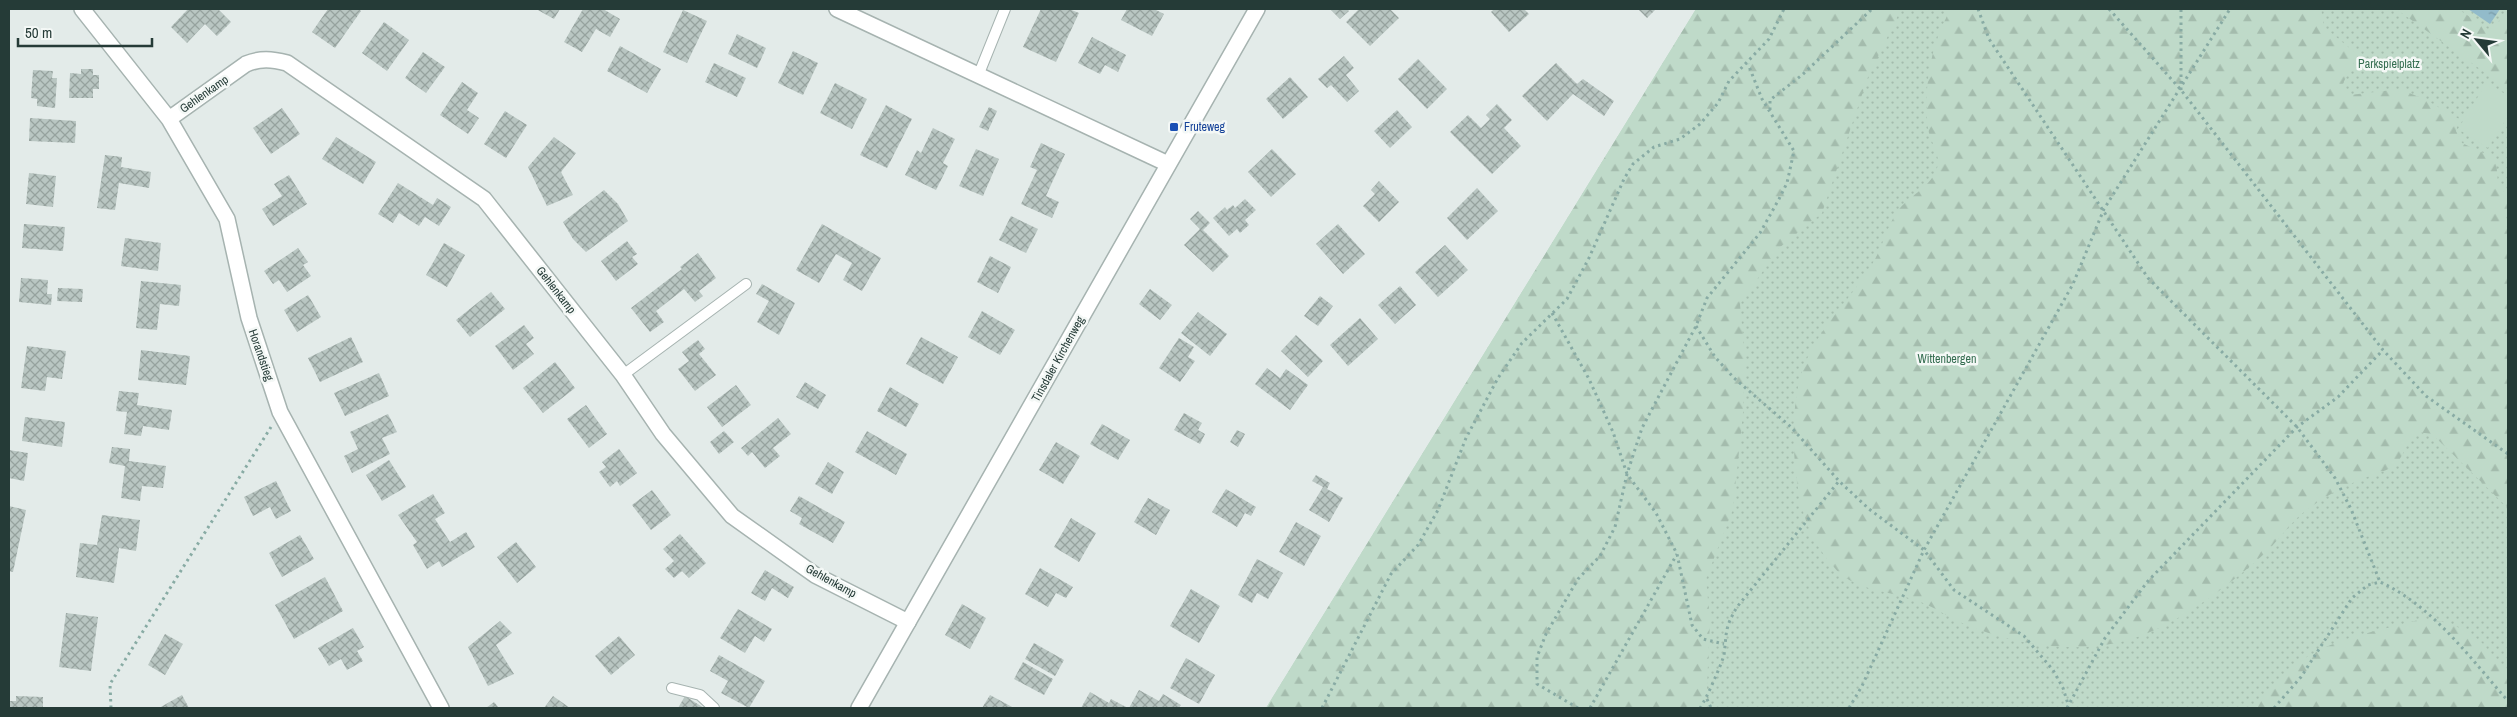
<svg xmlns="http://www.w3.org/2000/svg" width="2517" height="717" font-family="'Archivo Narrow',sans-serif">
<style>
.grass{fill:url(#grass-dots)}
.forest{fill:url(#forest-firs)}
.garden{fill:#bfdac9}
.water{fill:url(#water-ripples)}
.building{fill:url(#building-cross-hatch)}
.lines{fill:none;stroke-linecap:round;stroke-linejoin:round}
.service-casing{stroke:#a6b3b0;stroke-width:12}
.minor-casing{stroke:#a6b3b0;stroke-width:18}
.tertiary-casing{stroke:#a6b3b0;stroke-width:18}
.path{stroke:#88aba4;stroke-width:3;stroke-dasharray:2.5 4;stroke-linecap:butt}
.service{stroke:#fff;stroke-width:10}
.minor{stroke:#fff;stroke-width:15}
.tertiary{stroke:#fff;stroke-width:15}
.transit-dot{fill:#1a4fb4;stroke:#f4f8f6;stroke-width:2}
.labels{text-anchor:middle;stroke-width:5;stroke-linejoin:round;paint-order:stroke}
.park-label{font-size:12px;fill:#346d50;stroke:#f4f8f6}
.street-label{font-size:12px;fill:#253b37;stroke:#f4f8f6}
.transit-label{font-size:12px;fill:#164399;stroke:#f4f8f6;text-anchor:start}
</style>
<defs>
<pattern id="grass-dots" width="8" height="8" patternUnits="userSpaceOnUse" patternTransform="scale(1.25)"><rect width="8" height="8" fill="#bfdac9"/><path d="M2 2h.1M6 6h.1" fill="none" stroke="#a4bcad" stroke-width="1.8" stroke-linecap="round"/></pattern>
<pattern id="forest-firs" width="22" height="20" patternUnits="userSpaceOnUse" patternTransform="scale(1.25)"><rect width="22" height="20" fill="#bfdac9"/><path d="M5 1l3.5 6h-7zM16 11l3.5 6h-7z" fill="#a4bcad"/></pattern>
<pattern id="water-ripples" width="26" height="14" patternUnits="userSpaceOnUse" patternTransform="scale(1.25)"><rect width="26" height="14" fill="#92bbca"/><path d="M2 4q2-2 4 0t4 0M15 11q2-2 4 0t4 0" fill="none" stroke="#7799a5"/></pattern>
<pattern id="building-cross-hatch" width="8" height="8" patternUnits="userSpaceOnUse" patternTransform="scale(1.25)"><rect width="8" height="8" fill="#b9c6c2"/><path d="M0 0l8 8M0 8l8-8" fill="none" stroke="#96a29e"/></pattern>
</defs>
<rect width="100%" height="100%" fill="#e3ebe9"/>
<path class="grass" d="M1696,9h812v699h-1242z"/>
<path class="forest" d="M1696,9h205l-33,68 -46,136 -43,35 -39,56 5,58 -2,51 -10,96 -27,70 4,42 -4,87h-440z
M1951,9h370l3,18 34,28 -16,30 8,10 50,-6 26,11 33,19 -3,12 6,12 34,16 2,26 10,12v14l-4,14 4,3v280l-76,-74 -15,-2c-10,8 -12,22 -21,32 -8,7 -20,9 -29,13 -23,9 -44,20 -63,35 -15,12 -26,29 -40,42 -33,30 -82,67 -124,82 -56,21 -124,10 -178,-13 -15,-7 -30,-17 -46,-23 -27,-9 -65,-10 -83,-34 -10,-11 -19,-25 -24,-38 -16,-36 -19,-103 -11,-141 11,-52 47,-79 73,-121 11,-17 15,-36 25,-53 11,-16 33,-25 40,-42 7,-15 -6,-28 -8,-43 -5,-39 3,-86 23,-119z
M2396,9h62l33,22 17,-22v80z
M2422,619c22,1 43,8 60,24 9,9 15,21 26,29v36h-254c16,-20 37,-44 62,-56 32,-17 71,-23 106,-33z"/>
<path class="garden" d="M2487,82l21,14v20l-20,32 -30,-19z"/>
<path class="water" d="M2468,9h32l-10,15z"/>
<path class="building" d="M188,9h30l13,13 -14,14 -12,-12 -18,19 -16,-16z
M328,9h30l3,2 -26,37 -23,-16z
M536,9h24l-6,10z
M583,9h20l17,10 -10,18 -14,-8 -14,23 -18,-10z
M1041,9h28l10,4 -23,49 -33,-15z
M1127,9h27l10,5 -12,22 -31,-16z
M1330,9h17l2,2 -9,8z
M1359,9h31l9,9 -29,28 -24,-24z
M1494,9h30l5,5 -20,18 -18,-20z
M1638,9h18l-9,9z
M683,10l24,11 -20,42 -24,-11z
M384,22l25,18 -22,31 -25,-18z
M737,34l29,14 -9,20 -29,-14z
M1092,37l34,18 -8,17 -13,-7 -5,9 -22,-11z
M620,46l41,23 -14,24 -40,-22z
M793,51l25,12 -15,32 -25,-12z
M423,52l22,15 -19,26 -21,-15z
M1344,56l10,12 -8,7 13,16 -12,11 -16,-17 -4,3 -9,-9z
M1418,59l29,30 -20,20 -29,-30z
M714,63l32,15 -9,19 -32,-15z
M1556,63l21,21 6,-5 31,22 -10,15 -31,-22 -26,27 -25,-25z
M81,69h12v6h6v14h-6v9h-24l1,-25 11,1z
M33,70l20,1 -1,7h5l-2,30 -18,-2v-7l-6,-1z
M1290,77l18,20 -25,22 -17,-20z
M462,82l16,11 -11,17 12,8 -11,16 -28,-19z
M835,83l32,16 -15,30 -32,-16z
M1497,104l15,16 -8,8 17,18 -29,28 -42,-42 18,-17 13,13 9,-9 -4,-4z
M886,105l26,14 -25,49 -27,-13z
M989,107l8,4 -9,20 -9,-4z
M282,108l18,26 -29,20 -18,-26z
M1397,110l15,17 -22,21 -16,-17z
M505,111l22,14 -21,33 -22,-14z
M30,118l46,3 -1,22 -46,-2z
M933,128l22,11 -12,24 5,3 -12,24 -31,-15 12,-25 4,3z
M336,137l40,25 -13,22 -41,-25z
M554,137l22,16 -15,19 12,23 -26,11 -19,-39z
M1041,143l24,11 -19,42 13,6 -7,16 -31,-14 16,-34 -7,-3z
M976,149l23,10 -16,37 -24,-10z
M1272,149l24,25 -25,23 -23,-25z
M105,155l17,2 -1,10 30,5 -2,16 -30,-5 -4,27 -18,-2z
M29,173l27,3 -3,31 -27,-3z
M289,175l18,29 -34,22 -11,-17 20,-13 -8,-12z
M1379,181l20,21 -20,20 -16,-16 12,-12 -4,-4z
M398,183l35,22 4,-7 14,9 -12,19 -14,-9 -6,9 -20,-13 -6,10 -15,-9z
M1477,188l21,23 -31,29 -20,-22z
M604,190l14,14 10,17 -42,31 -13,-13 -10,-17z
M1245,199l11,11 -11,10 4,5 -9,8 -3,-4 -8,7 -16,-18 12,-11 2,3 6,-5 2,3z
M1198,211l12,12 -7,7 26,26 -16,16 -29,-27 16,-16 -10,-10z
M1011,216l27,13 -12,24 -27,-13z
M24,224l41,3 -2,24 -41,-3z
M822,224l59,34 -19,33 -19,-11 9,-17 -16,-9 -17,29 -23,-13z
M1338,224l27,30 -22,20 -27,-30z
M125,238l36,5 -3,28 -37,-5z
M627,241l10,13 -5,3 6,7 -22,17 -15,-20z
M444,243l21,12 -18,32 -21,-12z
M1445,245l23,25 -30,27 -23,-25z
M298,248l10,14 -5,3 8,11 -24,16 -8,-12 -6,4 -9,-13z
M698,253l18,25 -17,13 4,5 -8,6 -11,-13 -28,22 8,11 -14,10 -19,-24 51,-39 -2,-2z
M990,256l21,11 -13,26 -21,-11z
M21,278l27,2 -1,14h5l-1,11 -32,-3z
M141,281l40,4 -2,21 -19,-2 -3,26 -21,-2z
M762,284l33,19 -16,32 -22,-13 12,-21 -13,-7z
M1400,286l16,19 -21,19 -17,-19z
M58,288l25,1 -1,13 -25,-1z
M1150,289l22,16 -12,15 -21,-16z
M491,292l14,17 -35,28 -14,-17z
M308,295l13,22 -24,15 -13,-22z
M1320,296l13,10 -15,20 -14,-10z
M982,311l33,19 -15,25 -32,-18z
M1198,312l29,22 -17,22 -29,-23z
M1360,318l18,21 -30,27 -18,-21z
M524,325l10,13 -8,6 8,10 -21,16 -18,-24z
M1296,335l27,26 -15,16 -27,-26z
M351,337l12,25 -43,20 -12,-24z
M921,337l37,20 -15,27 -37,-20z
M1179,338l15,9 -6,10 7,4 -15,21 -21,-14z
M698,340l7,9 -6,5 17,21 -21,16 -17,-22 11,-8 -7,-9z
M27,346l39,5 -4,28 -15,-2 -2,14 -24,-3z
M141,350l49,6 -4,29 -48,-5z
M555,362l20,26 -32,25 -20,-25z
M1267,368l13,10 6,-9 22,16 -18,25 -35,-26z
M379,373l10,23 -44,20 -11,-23z
M805,382l21,13 -8,14 -22,-12z
M736,385l15,20 -29,22 -15,-20z
M890,387l29,17 -13,23 -29,-16z
M119,391l20,2 -2,12 35,5 -3,20 -26,-4 -2,10 -17,-2 3,-22 -11,-1z
M586,405l21,29 -18,14 -22,-29z
M1184,413l18,10 -4,7 7,4 -5,10 -26,-14z
M388,414l9,18 -15,6 8,16 -38,19 -8,-17 14,-7 -8,-17z
M25,417l40,5 -3,25 -40,-6z
M778,418l13,16 -18,14 7,8 -15,12 -13,-16 -4,4 -7,-8z
M1102,424l28,16 -12,20 -28,-16z
M1237,430l8,4 -7,13 -8,-5z
M724,431l10,11 -15,12 -9,-12z
M867,431l40,23 -11,21 -41,-23z
M1056,442l24,14 -17,28 -24,-14z
M112,447l18,2 -1,12 37,5 -3,22 -21,-2 -2,15 -19,-3 4,-32 -16,-3z
M619,449l18,24 -17,13 -3,-5 -7,6 -11,-15 7,-5 -4,-5z
M9,450l19,3 -4,28 -15,-3z
M389,460l17,27 -24,14 -16,-26z
M828,462l16,10 -12,22 -17,-10z
M1316,475l14,8 -3,6 16,9 -14,24 -20,-12 14,-23 -11,-6z
M276,481l15,30 -15,8 -6,-12 -17,9 -9,-19z
M1226,489l30,18 -5,9 -6,-3 -8,14 -25,-15z
M652,490l19,25 -20,15 -19,-25z
M433,494l12,19 -10,6 15,23 16,-10 9,15 -33,20 -3,-6 -12,8 -14,-24 4,-3 -19,-27z
M799,496l46,26 -12,21 -34,-19 3,-6 -12,-7z
M1148,498l22,12 -14,25 -22,-13z
M9,506l17,4 -13,62 -4,-1z
M102,515l38,5 -4,31 -17,-3 -5,35 -38,-6 4,-34 17,2z
M1071,518l25,15 -17,29 -25,-15z
M1296,522l25,14 -17,30 -25,-14z
M680,534l26,29 -17,15 -7,-7 -8,7 -9,-9 9,-8 -11,-12z
M300,535l14,24 -32,18 -13,-24z
M516,542l20,25 -19,16 -20,-26z
M1257,559l26,14 -15,26 -11,-6 -5,10 -14,-8z
M1040,568l33,19 -7,11 -10,-5 -8,14 -23,-13z
M765,570l29,17 -6,11 -16,-10 -7,13 -14,-8z
M325,577l18,34 -49,28 -19,-34z
M1191,589l29,17 -21,37 -29,-17z
M962,604l24,14 -16,31 -25,-14z
M738,609l34,20 -8,13 -9,-6 -10,17 -25,-15z
M66,613l32,4 -7,54 -32,-4z
M500,621l12,12 -16,12 18,29 -26,12 -20,-39z
M353,628l11,19 -7,4 6,10 -16,9 -6,-11 -12,7 -11,-18z
M165,634l18,10 -18,31 -17,-10z
M619,636l16,19 -24,20 -16,-19z
M1034,643l30,17 -9,16 -30,-17z
M719,655l46,26 -16,27 -28,-15 7,-12 -18,-10z
M1186,658l29,17 -16,29 -29,-16z
M1023,662l30,17 -9,16 -30,-16z
M1139,690l20,11 4,-7 18,11 -2,3h-50z
M1090,692l19,11 2,-4 17,9h-47z
M182,695l7,13h-30z
M990,695l24,13h-32z
M16,696l27,1v11h-34v-7h7z
M553,696l17,12h-26z
M685,696l19,12h-26z
M494,702l5,6h-13z"/>
<g class="lines">
<g class="service-casing">
<path id="service" d="M978,76l27,-67
M623,375l123,-91
M672,688l28,7 14,13"/>
</g>
<g class="minor-casing">
<path id="minor" d="M82,9l87,110 58,100 22,99 31,94 161,296
M837,9l331,155
M169,119l77,-55c14,-6 26,-5 41,-1l197,136 139,176 40,59 69,82 83,59 93,47"/>
</g>
<g class="tertiary-casing">
<path id="tertiary" d="M859,708l398,-699"/>
</g>
<path class="path" d="M1978,9l11,30 159,239 149,149 38,51 16,31 29,73
M2109,9l72,81 202,260 43,46 82,58
M2181,90v-81
M1770,110v-10l32,-25 70,-66
M1552,313l37,66 24,53 14,42 29,39 21,41 15,71 11,14 21,5
M1696,326l19,31 19,21 57,49 48,54 30,28 55,41 30,40 70,46 29,34 10,18 5,16
M1707,699l4,9
M111,708l-1,-24 161,-257
M1322,708l69,-134 27,-29 20,-35 28,-72 32,-60 24,-35 45,-44 22,-41 35,-79 9,-15 21,-17 26,-8 20,-15 18,-21 11,-22 40,-42 15,-30
M1578,708l-41,-24v-27l9,-23 32,-55 22,-23 15,-29 12,-53 15,-46 54,-102 11,-28 53,-65 19,-34 8,-16 7,-32 -32,-52 -14,-35
M1590,708l87,-154
M1700,708c6,-8 22,-45 24,-53 3,-23 0,-26 13,-48l102,-126
M1849,708l13,-22 62,-136 149,-266 31,-75 126,-200
M2067,708l38,-70 43,-57 149,-154 41,-30 45,-47
M2274,708l27,-31 51,-79 16,-13 12,-3c53,24 90,76 128,119"/>
<use href="#service" class="service"/>
<use href="#minor" class="minor"/>
<use href="#tertiary" class="tertiary"/>
</g>
<rect class="transit-dot" x="1169" y="122" width="10" height="10" rx="2.5"/>
<g class="labels">
<g class="park-label">
<text x="2389" y="68">Parkspielplatz</text>
<text x="1947" y="363">Wittenbergen</text>
</g>
<g class="street-label">
<text transform="translate(204 94) rotate(-35)" y="4">Gehlenkamp</text>
<text transform="translate(556 290) rotate(52)" y="4">Gehlenkamp</text>
<text transform="translate(261 355) rotate(71)" y="4">Horandstieg</text>
<text transform="translate(1058 359) rotate(-61)" y="4">Tinsdaler Kirchenweg</text>
<text transform="translate(831 581) rotate(29)" y="4">Gehlenkamp</text>
</g>
<g class="transit-label">
<text x="1184" y="131">Fruteweg</text>
</g>
</g>
<rect width="2517" height="717" fill="none" stroke="#253b37" stroke-width="20"/>
<g transform="translate(2477 40) rotate(299)" stroke="#f4f8f6" stroke-width="4" paint-order="stroke">
<path d="M0-4L9 19L0 12L-9 19Z" fill="#253b37"/>
<text y="-8" font-size="14" font-weight="bold" text-anchor="middle" fill="#253b37">N</text>
</g>
<path d="M18 38v8h134v-8" fill="none" stroke="#253b37" stroke-width="2.5"/>
<text x="25" y="38" font-size="15" fill="#253b37" stroke="#f4f8f6" stroke-width="4" paint-order="stroke">50 m</text>
</svg>
